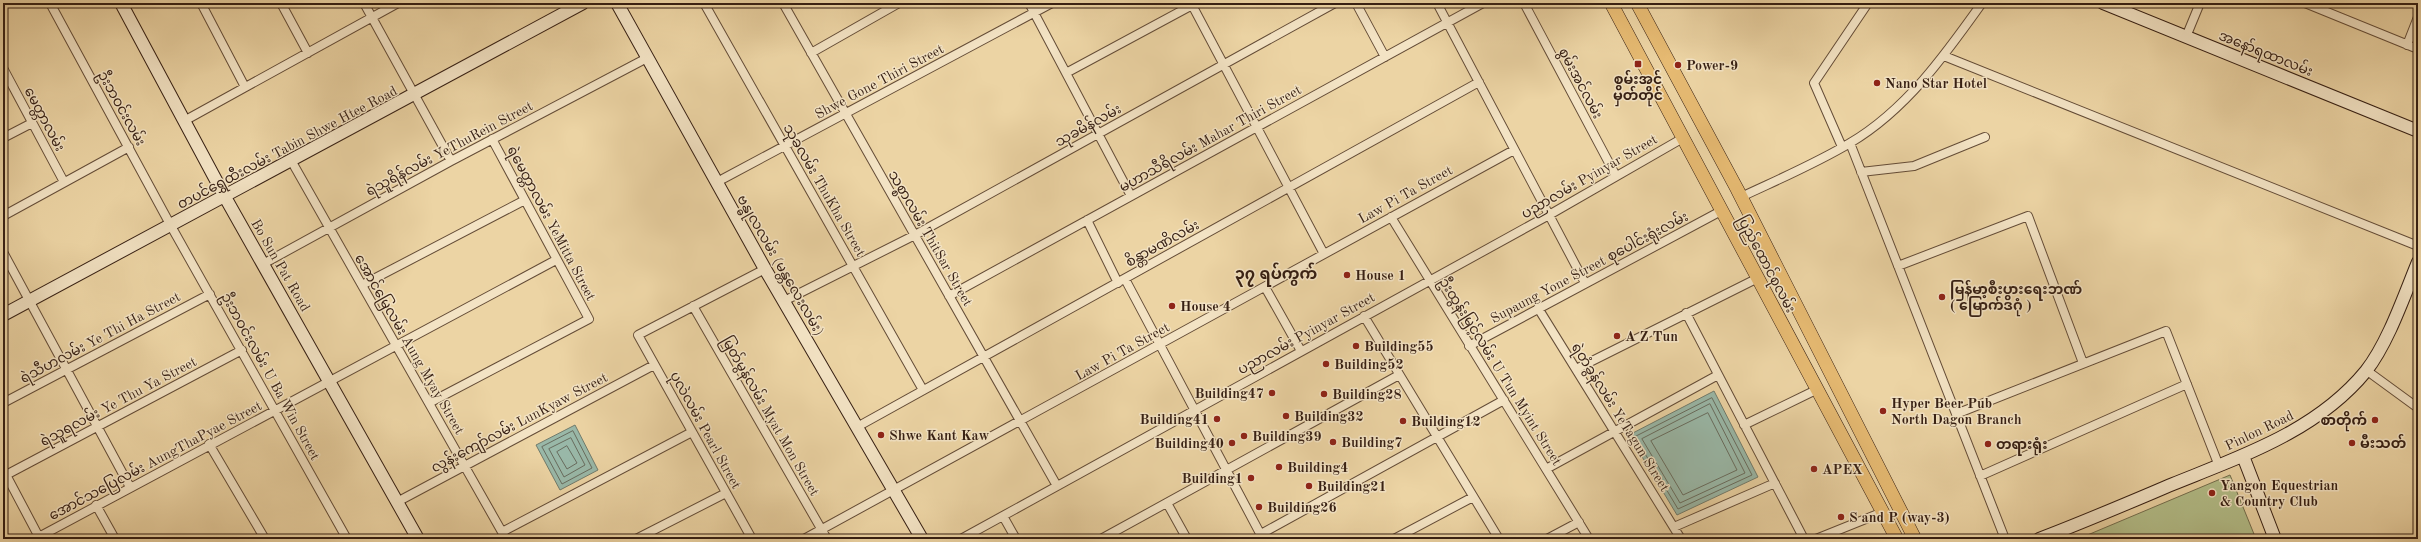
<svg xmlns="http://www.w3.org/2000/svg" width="2421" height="542" font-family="'Old Standard TT','Noto Sans Myanmar',serif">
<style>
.green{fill:#b3be89;stroke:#746e4e}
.water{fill:#99b8a8;stroke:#717b6c}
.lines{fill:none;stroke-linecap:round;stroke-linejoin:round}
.shore{stroke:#686c5e;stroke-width:1}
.street-casing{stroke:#644c37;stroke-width:10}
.secondary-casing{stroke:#361f13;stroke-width:14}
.primary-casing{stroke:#361f13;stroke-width:14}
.street{stroke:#f3e3c4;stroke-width:8}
.secondary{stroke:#f3e3c4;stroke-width:12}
.primary{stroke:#e6ba72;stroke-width:13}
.poi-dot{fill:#8f2418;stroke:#f3e3c4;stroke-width:1.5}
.labels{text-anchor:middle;stroke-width:3;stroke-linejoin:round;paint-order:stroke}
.street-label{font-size:14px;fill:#361f13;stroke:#f3e3c4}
.poi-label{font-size:14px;font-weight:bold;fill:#361f13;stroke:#f3e3c4;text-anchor:start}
.quarter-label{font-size:16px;font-weight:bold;fill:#361f13;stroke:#f3e3c4}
</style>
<rect width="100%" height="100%" fill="#ecd4a4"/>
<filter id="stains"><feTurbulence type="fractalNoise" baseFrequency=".005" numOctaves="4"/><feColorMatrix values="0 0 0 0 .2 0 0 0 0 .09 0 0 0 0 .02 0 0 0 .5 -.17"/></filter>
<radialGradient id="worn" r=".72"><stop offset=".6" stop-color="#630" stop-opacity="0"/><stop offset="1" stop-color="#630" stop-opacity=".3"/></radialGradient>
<path class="green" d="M2230,475l26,64h-178z"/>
<path class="water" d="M1714,391l44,86 -81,38 -48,-80z
M575,425l23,45 -38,20 -24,-45z"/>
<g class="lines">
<path class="shore" d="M1712,398l40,77 -74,34 -43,-72z
M1710,404l35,69 -65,30 -38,-64z
M1708,413l29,57 -54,25 -32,-54z
M573,431l19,37 -30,16 -20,-37z
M571,438l14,27 -21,12 -15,-28z
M567,446l10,17 -10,6 -10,-17z"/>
<g class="street-casing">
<path id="street" d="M50,3l121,223 176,313
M201,3l44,84
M281,3l27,50
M364,3l87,158
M704,3l219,387
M783,3l274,483
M1029,3l102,193
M1191,3l133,251
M1356,3l29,54
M1437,3l148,280
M1524,3l92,173
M2305,3l113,46
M2186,37l14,-34
M2407,45l11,-28
M811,53l88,-50
M1944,56l474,190
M3,68l61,114
M1066,73l130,-70
M184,121l214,-118
M3,138l29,-15
M1850,143l155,396
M1842,147l-28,-64 54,-80
M292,162l214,377
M1861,172l53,-6 71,-29
M717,182l335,-179
M1741,197c36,-17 74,-33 109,-54 56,-33 95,-88 132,-140
M3,216l126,-69
M1391,217l198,322
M1087,220l31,63
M3,252l127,235
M263,264l188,-103 196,-103
M1898,266l130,-50 55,147
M1125,279l138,260
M362,285l163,-85
M1265,287l36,64
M949,296l534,-293
M784,301l131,-66 420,-232
M693,306l134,233
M1538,308l143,231
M1686,313l118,226
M1364,316l135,223
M1469,346l252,-135
M1576,369l180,-90
M2366,370l52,38
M3,403l207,-109
M429,403l160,-84 -97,-180
M1956,414l210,-83 53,135
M1744,425l72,-35
M857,427l622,-345
M209,444l56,95
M3,469l37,70
M1546,469l172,-94
M6,475l236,-125
M1980,476l207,-92
M397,502l257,-137
M1167,503l20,36
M96,505l19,34
M1003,516l13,23
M1674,527l101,-44
M502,532l190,-100
M1261,534l243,-134
M35,539l521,-279
M636,539l90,-46
M752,539l-114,-204 127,-66
M804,539l710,-389
M961,539l588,-324 134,-77
M1101,539l298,-164
M1394,539l79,-42
M1547,539l32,-17
M1816,539l67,-27"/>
</g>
<g class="secondary-casing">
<path id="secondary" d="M121,3l104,194 193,342
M617,3l148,266 157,270
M2103,3l315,128
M3,315l580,-312
M2243,456l32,83
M2039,539c45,-17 89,-36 134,-55 69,-28 144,-53 193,-113 22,-28 38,-75 52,-109"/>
</g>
<g class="primary-casing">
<path id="primary" d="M1611,3l286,536
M1637,3l100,186 178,350"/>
</g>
<use href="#street" class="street"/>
<use href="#secondary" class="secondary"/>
<use href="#primary" class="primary"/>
</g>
<g class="poi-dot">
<rect x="1634" y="60" width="8" height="8" rx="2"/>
<circle cx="1678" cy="65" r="4"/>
<circle cx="1877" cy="83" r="4"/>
<circle cx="1347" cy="275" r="4"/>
<circle cx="1942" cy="297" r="4"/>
<circle cx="1172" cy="306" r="4"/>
<circle cx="1617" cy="336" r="4"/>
<circle cx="1356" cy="346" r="4"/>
<circle cx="1326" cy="364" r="4"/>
<circle cx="1272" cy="393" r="4"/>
<circle cx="1324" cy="394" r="4"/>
<circle cx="1883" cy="411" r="4"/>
<circle cx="1286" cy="416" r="4"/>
<circle cx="1217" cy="419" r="4"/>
<circle cx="2375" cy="420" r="4"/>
<circle cx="1403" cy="421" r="4"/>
<circle cx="881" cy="435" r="4"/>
<circle cx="1244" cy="436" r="4"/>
<circle cx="1333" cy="442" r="4"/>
<circle cx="1232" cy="443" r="4"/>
<circle cx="2352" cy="443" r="4"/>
<circle cx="1988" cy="444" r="4"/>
<circle cx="1279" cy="467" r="4"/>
<circle cx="1814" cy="469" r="4"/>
<circle cx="1251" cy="478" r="4"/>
<circle cx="1309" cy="486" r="4"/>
<circle cx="2212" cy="493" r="4"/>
<circle cx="1259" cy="507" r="4"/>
<circle cx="1841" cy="517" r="4"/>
</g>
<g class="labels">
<g class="street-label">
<text transform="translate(2266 53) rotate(22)" y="5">အနော်ရထာလမ်း</text>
<text transform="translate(879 81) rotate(-28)" y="5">Shwe Gone Thiri Street</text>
<text transform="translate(1581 83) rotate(62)" y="5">စွမ်းအင်လမ်း</text>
<text transform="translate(122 108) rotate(61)" y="5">ဦးဘဝင်းလမ်း</text>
<text transform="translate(45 119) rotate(62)" y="5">မေတ္တာလမ်း</text>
<text transform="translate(1088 125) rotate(-29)" y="5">သုခမိန်လမ်း</text>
<text transform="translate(1210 138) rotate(-29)" y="5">မဟာသီရိလမ်း Mahar Thiri Street</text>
<text transform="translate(287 147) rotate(-28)" y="5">တပင်ရွှေထီးလမ်း Tabin Shwe Htee Road</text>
<text transform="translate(449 148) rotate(-28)" y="5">ရဲသူရိန်လမ်း YeThuRein Street</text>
<text transform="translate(1589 176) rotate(-30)" y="5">ပညာလမ်း Pyinyar Street</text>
<text transform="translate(825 190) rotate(60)" y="5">သုခလမ်း ThuKha Street</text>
<text transform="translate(1405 194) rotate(-29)" y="5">Law Pi Ta Street</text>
<text transform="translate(552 223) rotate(62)" y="5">ရဲမေတ္တာလမ်း YeMitta Street</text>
<text transform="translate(931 238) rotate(60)" y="5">သစ္စာလမ်း ThitSar Street</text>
<text transform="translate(1162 243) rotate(-29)" y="5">စိန္တာမဏိလမ်း</text>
<text transform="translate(1767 264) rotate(62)" y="5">ပြည်ထောင်စုလမ်း</text>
<text transform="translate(281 265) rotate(60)" y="5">Bo Sun Pat Road</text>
<text transform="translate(781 265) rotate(60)" y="5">ဗန္ဓုလလမ်း (မန္တလေးလမ်း)</text>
<text transform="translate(1589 267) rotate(-28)" y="5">Supaung Yone Street စုပေါင်းရုံးလမ်း</text>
<text transform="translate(1306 333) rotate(-29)" y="5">ပညာလမ်း Pyinyar Street</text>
<text transform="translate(100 337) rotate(-28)" y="5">ရဲသီဟလမ်း Ye Thi Ha Street</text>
<text transform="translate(410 344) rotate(60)" y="5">အောင်မြေလမ်း Aung Myay Street</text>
<text transform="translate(1122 351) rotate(-29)" y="5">Law Pi Ta Street</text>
<text transform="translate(1501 371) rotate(58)" y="5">ဦးထွန်းမြင့်လမ်း U Tun Myint Street</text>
<text transform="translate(271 376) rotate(61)" y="5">ဦးဘဝင်းလမ်း U Ba Win Street</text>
<text transform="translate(118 401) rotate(-28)" y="5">ရဲသူရလမ်း Ye Thu Ya Street</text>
<text transform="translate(771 416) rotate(60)" y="5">မြတ်မွန်လမ်း Myat Mon Street</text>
<text transform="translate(1621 417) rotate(58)" y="5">ရဲတံခွန်လမ်း YeTagun Street</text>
<text transform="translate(519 422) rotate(-28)" y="5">လွန်းကျော်လမ်း LunKyaw Street</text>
<text transform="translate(706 430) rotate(61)" y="5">ပုလဲလမ်း Pearl Street</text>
<text transform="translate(2259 430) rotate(-26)" y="5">Pinlon Road</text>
<text transform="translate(155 460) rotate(-28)" y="5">အောင်သပြေလမ်း AungThaPyae Street</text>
</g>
<g class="poi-label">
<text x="1686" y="70">Power-9</text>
<text x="1638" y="84" text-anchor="middle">စွမ်းအင်<tspan x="1638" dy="16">မှတ်တိုင်</tspan></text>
<text x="1885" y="88">Nano Star Hotel</text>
<text x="1355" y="280">House 1</text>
<text x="1950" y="294">မြန်မာ့စီးပွားရေးဘဏ်<tspan x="1950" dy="16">( မြောက်ဒဂုံ )</tspan></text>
<text x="1180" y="311">House 4</text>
<text x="1625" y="341">A Z Tun</text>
<text x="1364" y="351">Building55</text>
<text x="1334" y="369">Building52</text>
<text x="1264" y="398" text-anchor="end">Building47</text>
<text x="1332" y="399">Building28</text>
<text x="1891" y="408">Hyper Beer Pub<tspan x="1891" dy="16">North Dagon Branch</tspan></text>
<text x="1294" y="421">Building32</text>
<text x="1209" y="424" text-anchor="end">Building41</text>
<text x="2367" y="425" text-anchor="end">စာတိုက်</text>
<text x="1411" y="426">Building12</text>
<text x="889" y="440">Shwe Kant Kaw</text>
<text x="1252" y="441">Building39</text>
<text x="1341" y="447">Building7</text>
<text x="1224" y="448" text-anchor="end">Building40</text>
<text x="2360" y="448">မီးသတ်</text>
<text x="1996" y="449">တရားရုံး</text>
<text x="1287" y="472">Building4</text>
<text x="1822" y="474">APEX</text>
<text x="1243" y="483" text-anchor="end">Building1</text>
<text x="2220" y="490">Yangon Equestrian<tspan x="2220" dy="16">&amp; Country Club</tspan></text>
<text x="1317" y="491">Building21</text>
<text x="1267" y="512">Building26</text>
<text x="1849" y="522">S and P (way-3)</text>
</g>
<g class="quarter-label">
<text x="1276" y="279">၃၇ ရပ်ကွက်</text>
</g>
</g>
<rect width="2421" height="542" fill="none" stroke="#ecd4a4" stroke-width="16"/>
<rect x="4" y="4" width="2413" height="534" fill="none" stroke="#361f13" stroke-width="2"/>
<rect x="8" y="8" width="2405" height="526" fill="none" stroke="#361f13"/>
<rect width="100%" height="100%" filter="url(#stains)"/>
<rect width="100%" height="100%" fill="url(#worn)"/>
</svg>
